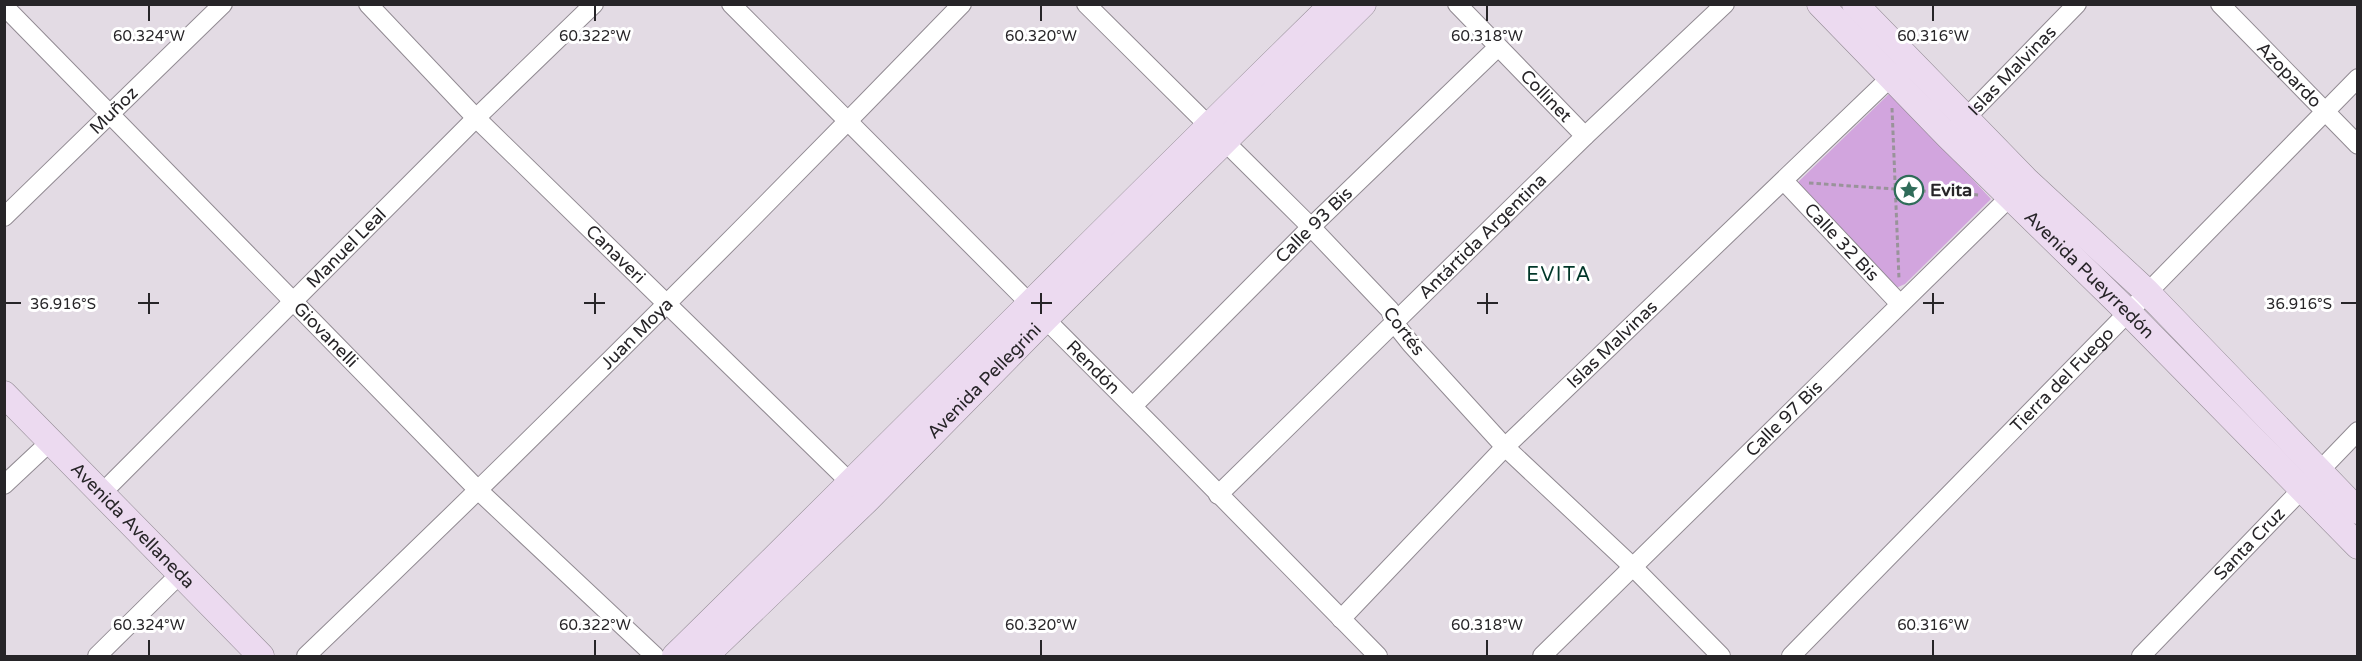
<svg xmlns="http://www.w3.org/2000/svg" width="2362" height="661" font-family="'Varela Round',sans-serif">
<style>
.green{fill:#d2a5de}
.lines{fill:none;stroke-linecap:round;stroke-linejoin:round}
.street-casing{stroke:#918a92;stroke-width:20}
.secondary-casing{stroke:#918a92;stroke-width:27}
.path{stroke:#99939a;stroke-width:3;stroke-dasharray:4.5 3;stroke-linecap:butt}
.street{stroke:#fff;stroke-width:18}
.secondary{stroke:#ecdaf0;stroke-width:26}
.ticks{fill:none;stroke:#272528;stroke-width:2}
.labels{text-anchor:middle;stroke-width:6;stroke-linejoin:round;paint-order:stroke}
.street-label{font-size:18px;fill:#272528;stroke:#fff}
.poi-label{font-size:18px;font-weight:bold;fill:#272528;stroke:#fff;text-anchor:start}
.neighbourhood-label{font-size:20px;letter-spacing:1.5px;fill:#003628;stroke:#fff}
.ticks-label{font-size:15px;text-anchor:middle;fill:#272528;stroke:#fff;stroke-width:6;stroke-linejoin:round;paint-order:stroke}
</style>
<rect width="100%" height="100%" fill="#e3dbe4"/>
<path class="green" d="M1891,92l100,107 -86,85 -9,4 -101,-103z"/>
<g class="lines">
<g class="street-casing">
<g id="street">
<path id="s1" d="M368,4l108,114 383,373"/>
<path id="s2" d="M731,4l423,424 224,228"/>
<path d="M1086,4l225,223 79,83 5,14 16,20 94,103 127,119 89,90"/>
<path id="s3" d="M1457,4l128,132"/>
<path id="s4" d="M2220,4l138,141"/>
<path id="s5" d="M4,6l475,485 176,165"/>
<path id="s6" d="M1959,125l118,-121"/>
<path id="s7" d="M1784,181l116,123"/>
<path id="s8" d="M4,217l219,-213"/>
<path id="s9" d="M1133,406l178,-179 187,-180"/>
<path d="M4,485l47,-44"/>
<path id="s10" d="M102,493l374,-375 118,-114"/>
<path id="s11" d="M1218,495l367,-359 140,-132"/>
<path id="s12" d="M1341,619l164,-172 386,-370"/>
<path d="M97,656l83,-82"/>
<path id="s13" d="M306,656c223,-213 441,-430 656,-652"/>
<path id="s14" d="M1542,656l476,-467"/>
<path id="s15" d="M1791,656l567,-578"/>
<path id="s16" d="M2141,656l217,-225"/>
</g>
</g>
<g class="secondary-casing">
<g id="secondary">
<path id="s17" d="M1820,4l128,132 181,177 229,233"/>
<path d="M1855,4l171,176 120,111 212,220"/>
<path id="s18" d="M4,394l257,262"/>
<path d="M675,656c220,-216 437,-436 658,-652"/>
<path id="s19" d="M705,656l162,-156 178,-181 318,-315"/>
</g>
</g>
<path class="path" d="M1892,108l7,171
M1809,183l170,12"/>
<use href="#street" class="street"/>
<use href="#secondary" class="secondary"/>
</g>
<path class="ticks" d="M149,6v15M595,6v15M1041,6v15M1487,6v15M1933,6v15M149,293v21M595,293v21M1041,293v21M1487,293v21M1933,293v21M6,303h15M138,303h21M584,303h21M1031,303h21M1477,303h21M1923,303h21M2341,303h15M149,640v15M595,640v15M1041,640v15M1487,640v15M1933,640v15"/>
<defs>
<g id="sight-ring" transform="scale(1.5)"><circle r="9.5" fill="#fff" stroke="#2f6c59" stroke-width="1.5"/><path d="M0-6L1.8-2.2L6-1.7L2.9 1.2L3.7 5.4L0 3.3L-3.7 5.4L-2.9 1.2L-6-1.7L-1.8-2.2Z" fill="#2f6c59"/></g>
</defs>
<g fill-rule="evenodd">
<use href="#sight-ring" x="1909" y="190"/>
</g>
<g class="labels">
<g class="street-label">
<text dy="6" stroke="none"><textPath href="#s6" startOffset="76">Islas Malvinas</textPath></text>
<text dy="6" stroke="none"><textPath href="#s4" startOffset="99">Azopardo</textPath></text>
<text dy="6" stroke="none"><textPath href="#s3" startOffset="128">Collinet</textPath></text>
<text dy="6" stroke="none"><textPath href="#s8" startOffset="153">Muñoz</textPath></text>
<text dy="6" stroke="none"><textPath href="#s9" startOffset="256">Calle 93 Bis</textPath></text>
<text dy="6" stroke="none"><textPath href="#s11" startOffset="370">Antártida Argentina</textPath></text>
<text dy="6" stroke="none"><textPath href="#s7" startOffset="84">Calle 32 Bis</textPath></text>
<text dy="6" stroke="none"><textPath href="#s10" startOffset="346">Manuel Leal</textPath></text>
<text dy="6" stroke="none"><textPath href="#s1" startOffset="352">Canaveri</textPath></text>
<text dy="6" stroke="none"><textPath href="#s17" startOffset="382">Avenida Pueyrredón</textPath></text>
<text transform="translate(1404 331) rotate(53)" y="6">Cortés</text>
<text dy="6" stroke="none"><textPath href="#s5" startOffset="460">Giovanelli</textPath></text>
<text dy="6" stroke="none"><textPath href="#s13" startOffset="462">Juan Moya</textPath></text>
<text dy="6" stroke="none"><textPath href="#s12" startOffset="386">Islas Malvinas</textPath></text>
<text dy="6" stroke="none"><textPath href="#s2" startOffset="513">Rendón</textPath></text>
<text dy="6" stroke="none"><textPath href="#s15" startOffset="387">Tierra del Fuego</textPath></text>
<text dy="6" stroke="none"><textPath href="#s19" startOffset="392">Avenida Pellegrini</textPath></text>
<text dy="6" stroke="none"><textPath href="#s14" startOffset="339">Calle 97 Bis</textPath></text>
<text dy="6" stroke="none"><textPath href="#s18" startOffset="184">Avenida Avellaneda</textPath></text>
<text dy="6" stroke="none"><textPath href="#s16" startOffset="156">Santa Cruz</textPath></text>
</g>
<g class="poi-label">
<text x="1930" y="196">Evita</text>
</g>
<g class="neighbourhood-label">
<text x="1559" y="281">EVITA</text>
</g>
</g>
<g class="ticks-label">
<text x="149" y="41">60.324°W</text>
<text x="595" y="41">60.322°W</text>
<text x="1041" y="41">60.320°W</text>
<text x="1487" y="41">60.318°W</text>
<text x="1933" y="41">60.316°W</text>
<text x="63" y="309">36.916°S</text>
<text x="2299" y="309">36.916°S</text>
<text x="149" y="630">60.324°W</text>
<text x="595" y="630">60.322°W</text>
<text x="1041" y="630">60.320°W</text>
<text x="1487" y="630">60.318°W</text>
<text x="1933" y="630">60.316°W</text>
</g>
<rect width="2362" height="661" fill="none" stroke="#272528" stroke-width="12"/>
</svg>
